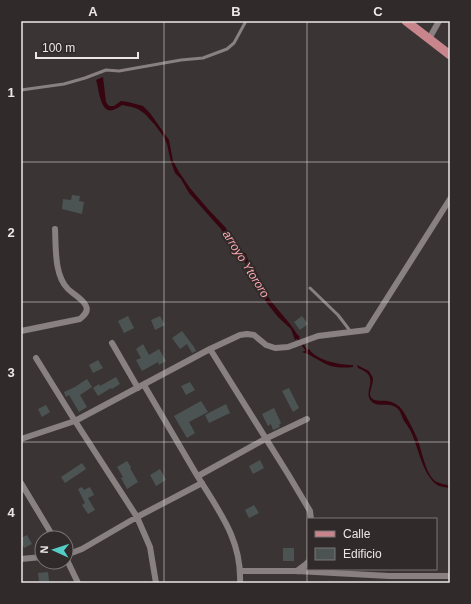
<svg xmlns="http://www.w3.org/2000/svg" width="471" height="604" font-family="Helvetica,sans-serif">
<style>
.water{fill:#36050f}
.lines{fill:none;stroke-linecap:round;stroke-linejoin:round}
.stream{stroke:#36050f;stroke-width:2}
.building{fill:#4c5453}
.lane{stroke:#888081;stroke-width:3}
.street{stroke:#888081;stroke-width:6}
.primary{stroke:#c8858b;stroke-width:9}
.grid{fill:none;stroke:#ebe6e7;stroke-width:1;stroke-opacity:0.55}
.labels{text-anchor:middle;stroke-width:4;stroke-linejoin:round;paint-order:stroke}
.water-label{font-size:12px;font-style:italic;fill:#fea9af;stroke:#302a2a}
.neatline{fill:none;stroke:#ebe6e7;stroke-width:1.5}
.grid-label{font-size:13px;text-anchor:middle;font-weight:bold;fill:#ebe6e7}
</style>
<rect width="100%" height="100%" fill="#3b3434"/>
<path class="water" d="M103,77l3,25 3,4h5l7,-5 7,1 15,4 7,7 19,27 4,21 6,11 11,16 18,21 18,19 6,15 14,11 3,9 8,10 13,27 20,24 7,10 3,3 -5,3 -4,-11 -13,-12 -12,-15 -7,-17 -6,-10 -8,-12 -4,-8 -11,-8 -9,-18 -10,-11 -22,-25 -8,-14 -6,-6 -4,-11 -4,-18 -4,-8 -8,-11 -10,-11 -7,-5 -6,-2 -10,-2c-3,2 -6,4 -9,5 -13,4 -14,-22 -17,-30z
M309,349c8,12 31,16 44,16v2c-8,1 -17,1 -25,-2 -9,-4 -16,-10 -26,-13z
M357,365l12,6 4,7c0,5 -2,10 -3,15 0,10 11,7 17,8 7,1 12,4 16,10 5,8 10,18 14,27 5,12 8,35 18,43 5,3 10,3 15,5v2c-5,-1 -11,-1 -14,-4 -13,-10 -18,-36 -24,-50 -2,-5 -5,-9 -8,-13 -2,-4 -3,-8 -5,-11 -9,-10 -21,-1 -28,-9 -9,-11 11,-24 -13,-33z"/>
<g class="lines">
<path class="stream" d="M297,337l10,14"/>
</g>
<path class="building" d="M72,195l8,1 -1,5 5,1 -2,12 -20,-5 1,-10 8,1z
M128,316l6,12 -10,5 -6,-12z
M160,316l5,9 -10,5 -4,-10z
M302,316l6,8 -8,6 -6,-8z
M182,331l12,16 2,4 -4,2 -5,-9 -7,5 -8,-11z
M143,344l6,11 10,-6 7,12 -7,4 -1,-3 -16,9 -6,-11 5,-2 -5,-9z
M98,360l5,8 -10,5 -4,-8z
M116,377l4,7 -8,5 -1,-1 -13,8 -5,-8 6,-4 1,2z
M87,379l5,8 -12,8 7,12 -8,5 -10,-17 -3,2 -2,-5 11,-5z
M190,382l5,8 -9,5 -5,-9z
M289,388l10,20 -6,4 -11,-21z
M201,401l7,11 -19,10 6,11 -8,5 -13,-22z
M226,404l4,9 -21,10 -4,-8z
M46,405l4,7 -8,5 -4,-8z
M274,408l7,15 -2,2 1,2 -7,3 -2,-6 -3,2 -6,-12z
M260,460l4,8 -11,6 -4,-8z
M127,461l4,6 -1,1 8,14 -11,7 -6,-11 2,-1 -6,-10z
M82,463l4,6 -21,14 -4,-6z
M160,469l6,11 -10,6 -6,-11z
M82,487l2,3 6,-3 4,8 -6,3 7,12 -7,4 -6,-9 3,-2 -7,-14z
M254,505l5,8 -10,5 -4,-8z
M27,535l5,9 -8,4 -3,-6v-4z
M283,548h11v13h-11z
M48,572l1,9h-10l-1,-8z"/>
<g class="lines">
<path class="lane" d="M21,90l43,-6 21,-6 21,-8 13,1 62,-11 22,-2 24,-9 7,-6 12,-22
M310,288l28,27 13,17"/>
<path class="street" d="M429,39l10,-18
M21,331l59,-12c3,-3 9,-7 6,-13 -2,-6 -13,-12 -18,-17 -14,-14 -12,-42 -13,-60
M112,343l26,45
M210,349l78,125 22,37 1,8
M36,358l39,63 62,96 13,30 6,36
M144,385c17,29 34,58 51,87 22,37 47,66 45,111
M21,439l54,-18 135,-72 30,-14 7,-1 7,1 12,10 9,3 13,-1 30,-11 49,-6 83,-131
M198,476l67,-37 42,-20
M21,483l33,55
M66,555l16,-6 55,-32 65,-34
M66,558l12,25
M21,559l21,-2
M240,571h57l92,5h61
M297,571l8,-6 3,-3"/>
<path class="primary" d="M406,21l44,34"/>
</g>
<path class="grid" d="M164,21v562M307,21v562M21,162h429M21,302h429M21,442h429"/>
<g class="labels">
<g class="water-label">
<text transform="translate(246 264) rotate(58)" y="4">arroyo Ytororo</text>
</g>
</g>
<rect width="471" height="604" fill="none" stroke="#302a2a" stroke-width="44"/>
<rect x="307" y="518" width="130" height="52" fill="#302a2a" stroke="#7b7576"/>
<rect x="315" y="531" width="20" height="6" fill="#c8858b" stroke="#7b7576"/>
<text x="343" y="538" font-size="12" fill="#ebe6e7">Calle</text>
<rect x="315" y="548" width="20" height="12" fill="#4c5453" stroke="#7b7576"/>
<text x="343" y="558" font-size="12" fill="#ebe6e7">Edificio</text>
<g transform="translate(54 550) rotate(273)"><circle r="19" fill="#302a2a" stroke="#7b7576"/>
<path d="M0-3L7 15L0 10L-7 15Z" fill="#54cdc8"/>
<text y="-6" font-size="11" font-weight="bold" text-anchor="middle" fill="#ebe6e7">N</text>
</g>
<path d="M36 52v6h102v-6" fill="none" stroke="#ebe6e7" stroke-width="2"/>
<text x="42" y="52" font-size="12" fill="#ebe6e7" stroke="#302a2a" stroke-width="3" paint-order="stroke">100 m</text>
<rect x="22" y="22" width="427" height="560" class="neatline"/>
<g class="grid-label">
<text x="93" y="16">A</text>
<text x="236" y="16">B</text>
<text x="378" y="16">C</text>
<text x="11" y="97">1</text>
<text x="11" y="237">2</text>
<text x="11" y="377">3</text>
<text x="11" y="517">4</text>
</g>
</svg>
